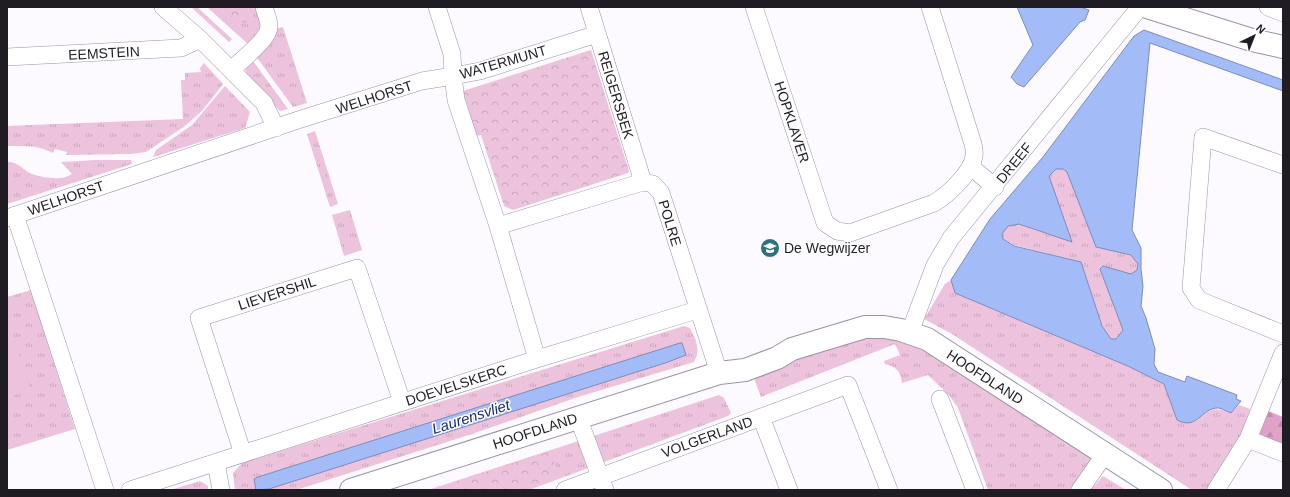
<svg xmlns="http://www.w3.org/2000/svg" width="1290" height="497" font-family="Arial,sans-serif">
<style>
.grass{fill:url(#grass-tufts)}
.forest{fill:url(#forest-firs)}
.park{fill:url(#park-crowns)}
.pitch{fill:#ecc2dc}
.water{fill:#a3bcf8;stroke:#7b8cb8;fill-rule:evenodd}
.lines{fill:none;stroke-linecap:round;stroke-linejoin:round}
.street-casing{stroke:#9a93a4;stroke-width:18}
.secondary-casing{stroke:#9a93a4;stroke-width:24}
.street{stroke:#fff;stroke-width:17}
.secondary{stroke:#fff;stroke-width:22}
.labels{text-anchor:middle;stroke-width:3;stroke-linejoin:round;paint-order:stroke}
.street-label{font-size:14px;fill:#1f1c23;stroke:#fff}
.poi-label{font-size:14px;fill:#1f1c23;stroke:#fff;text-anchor:start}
.water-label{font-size:15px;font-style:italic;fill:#172a6e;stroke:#fff}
</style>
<defs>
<pattern id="grass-tufts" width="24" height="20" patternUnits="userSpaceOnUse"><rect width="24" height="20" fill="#ecc2dc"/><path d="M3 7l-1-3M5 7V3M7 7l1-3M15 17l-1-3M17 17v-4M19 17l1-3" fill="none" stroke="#caa6bc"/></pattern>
<pattern id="forest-firs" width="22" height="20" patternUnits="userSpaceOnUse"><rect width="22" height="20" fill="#e1a2ca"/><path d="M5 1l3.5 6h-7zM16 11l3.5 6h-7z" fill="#c18bad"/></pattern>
<pattern id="park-crowns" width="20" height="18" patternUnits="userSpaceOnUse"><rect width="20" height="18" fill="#ecc2dc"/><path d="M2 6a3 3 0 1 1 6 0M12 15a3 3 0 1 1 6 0" fill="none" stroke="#caa6bc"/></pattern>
</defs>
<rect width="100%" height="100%" fill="#fcfafe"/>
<path class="grass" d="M191,7h6l35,32 -3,3z
M207,7h49c6,20 7,23 -7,38z
M283,27l24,76 -14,4 -38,-52 16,-12 4,-14z
M251,58l37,51 -8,2 -31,-33 -5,-11z
M204,63l19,21 -21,27 -17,15 -39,26 -16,2 -64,1 1,-3 -12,-3 -2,4c-15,-8 -29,-7 -46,-7v-20l176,-7 -2,-39h4v-7l16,-1 -1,-4z
M225,86l25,26 -5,16 -92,29 3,-7 36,-25z
M315,131l23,73 -8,3 -23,-73z
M96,160h35l1,4 -125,40v-42c10,-1 16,8 25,12 10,4 31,7 40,0l-11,-12z
M1056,169h7l4,3 29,75 35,8 7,9 -1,6 -6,4 -28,-8 -3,3 23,61 -7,9h-5l-9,-13 -21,-64 -67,-17 -11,-6 -1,-5 6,-8 11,-2 53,18 -24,-66z
M350,210l12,40 -18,6 -12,-41z
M951,280l4,13 175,74 34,17 13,36 19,1c13,-12 18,-15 35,-8l8,-8 11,4 -9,29 -35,52h-14l-240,-156 -28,-15 21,-35z
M31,290l44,139 -68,21v-153z
M684,326l6,2c6,11 11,22 4,34l-116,35 -106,37 -176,56h-32l404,-128 18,-7 -4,-12h-2l-422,134 -4,2 2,11h-21l-2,-17 9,-10z
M865,334l53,9 175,114 -23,33h-82l-30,-82 -9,-13 -21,-20 -26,8c-2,-12 -5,-16 -17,-19l-1,-3 16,-6 -5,-11 -134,53 -9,-24z
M719,395l5,3 7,15 -3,3 -199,74h-101z
M1103,476l23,14h-35z
M200,481l8,5v4h-38z"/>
<path class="forest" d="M1268,411l15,6v26l-25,-6z"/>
<path class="park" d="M222,7h24l5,13 -13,4z
M591,50l38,121 -1,2 -115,37 -9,-4 -23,-71 -5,1 -13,-45z
M551,451l9,26 -33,13h-70l-3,-8z"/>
<path class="pitch" d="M7,318l24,73 -24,6z"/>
<path class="water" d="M1017,7h63l9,3 -4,10 -5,2 -56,65 -7,-3 -6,-7 22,-32z
M1144,30l139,50v11l-133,-48 -18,187 9,18v21l2,17 -2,20 5,12 9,31 -1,15 4,8 27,10 2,-6 50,19 -1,4 5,2 -10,12c-3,-1 -8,-4 -12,-5 -18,-1 -21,23 -42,12l-13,-36 -34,-17 -175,-74 -4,-13 39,-61 53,-62 91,-121zM1056,169h7l4,3 29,75 35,8 7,9 -1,6 -6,4 -28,-8 -3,3 23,61 -7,9h-5l-9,-13 -21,-64 -67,-16 -11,-7 -1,-5 6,-8 11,-2 53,18 -23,-66z
M680,343h2l4,12 -18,7 -399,127 -13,1 -2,-11 4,-2z"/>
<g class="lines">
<g class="street-casing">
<path id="street" d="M163,7l37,32 64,64 12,25
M437,7l15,47 1,22 27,-5 117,-37
M589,7l54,175
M754,7l71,216 12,8 13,2 84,-30c14,-8 38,-31 40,-47 1,-4 0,-8 -1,-12l-43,-137
M1268,7l15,6
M7,57l174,-9 19,-9
M231,70c9,-8 34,-29 37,-39 3,-8 -2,-16 -4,-24
M1283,165l-80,-28 -12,151 8,12 84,34
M971,167l24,20
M15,215l90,275
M7,218l291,-98 124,-39 31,-5 3,24 42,126 39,133
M498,226l145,-44 10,2 8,9 58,180
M910,332l25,-67 16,-27 189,-231
M940,399l35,91
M578,417l27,73
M761,417l28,73
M1248,439l35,-86
M243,454l-44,-136 158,-50 45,134
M216,463l5,27
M130,490l407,-131 160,-49
M565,490l283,-105 41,105
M1080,490l25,-36
M1216,490l32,-51 35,14"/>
</g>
<g class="secondary-casing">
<path id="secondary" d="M1147,7l105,33 31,7
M351,490l368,-117 26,-3 32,-12 15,-9 73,-22h19l17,3 26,9 234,151"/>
</g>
<use href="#street" class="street"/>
<use href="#secondary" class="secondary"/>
</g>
<defs>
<g id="school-disc" transform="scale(1)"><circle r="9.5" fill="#2c727f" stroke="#fff"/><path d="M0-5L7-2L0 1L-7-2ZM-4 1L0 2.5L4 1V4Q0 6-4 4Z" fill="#fff"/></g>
</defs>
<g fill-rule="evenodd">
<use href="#school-disc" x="770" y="248"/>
</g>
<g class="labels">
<g class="street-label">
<text transform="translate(104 53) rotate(-3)" y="5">EEMSTEIN</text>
<text transform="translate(503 62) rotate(-16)" y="5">WATERMUNT</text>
<text transform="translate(616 95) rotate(73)" y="5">REIGERSBEK</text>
<text transform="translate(374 97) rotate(-18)" y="5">WELHORST</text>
<text transform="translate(792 122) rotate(72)" y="5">HOPKLAVER</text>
<text transform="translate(1014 163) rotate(-51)" y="5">DREEF</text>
<text transform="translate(66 198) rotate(-19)" y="5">WELHORST</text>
<text transform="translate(670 223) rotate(73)" y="5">POLRE</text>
<text transform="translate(277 293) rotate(-18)" y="5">LIEVERSHIL</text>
<text transform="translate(985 377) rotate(33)" y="5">HOOFDLAND</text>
<text transform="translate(456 385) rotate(-18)" y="5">DOEVELSKERC</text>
<text transform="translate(535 431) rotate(-18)" y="5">HOOFDLAND</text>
<text transform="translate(707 437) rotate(-20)" y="5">VOLGERLAND</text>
</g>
<g class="poi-label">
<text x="784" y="253">De Wegwijzer</text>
</g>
<g class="water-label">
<text transform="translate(471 417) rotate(-18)" y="5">Laurensvliet</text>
</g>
</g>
<rect width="1290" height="497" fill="none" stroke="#1f1c23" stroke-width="16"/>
<g transform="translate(1254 36) rotate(43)" stroke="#ffffff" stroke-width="3" paint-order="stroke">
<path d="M0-3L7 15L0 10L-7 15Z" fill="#1f1c23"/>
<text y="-6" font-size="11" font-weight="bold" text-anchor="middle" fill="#1f1c23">N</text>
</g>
</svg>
